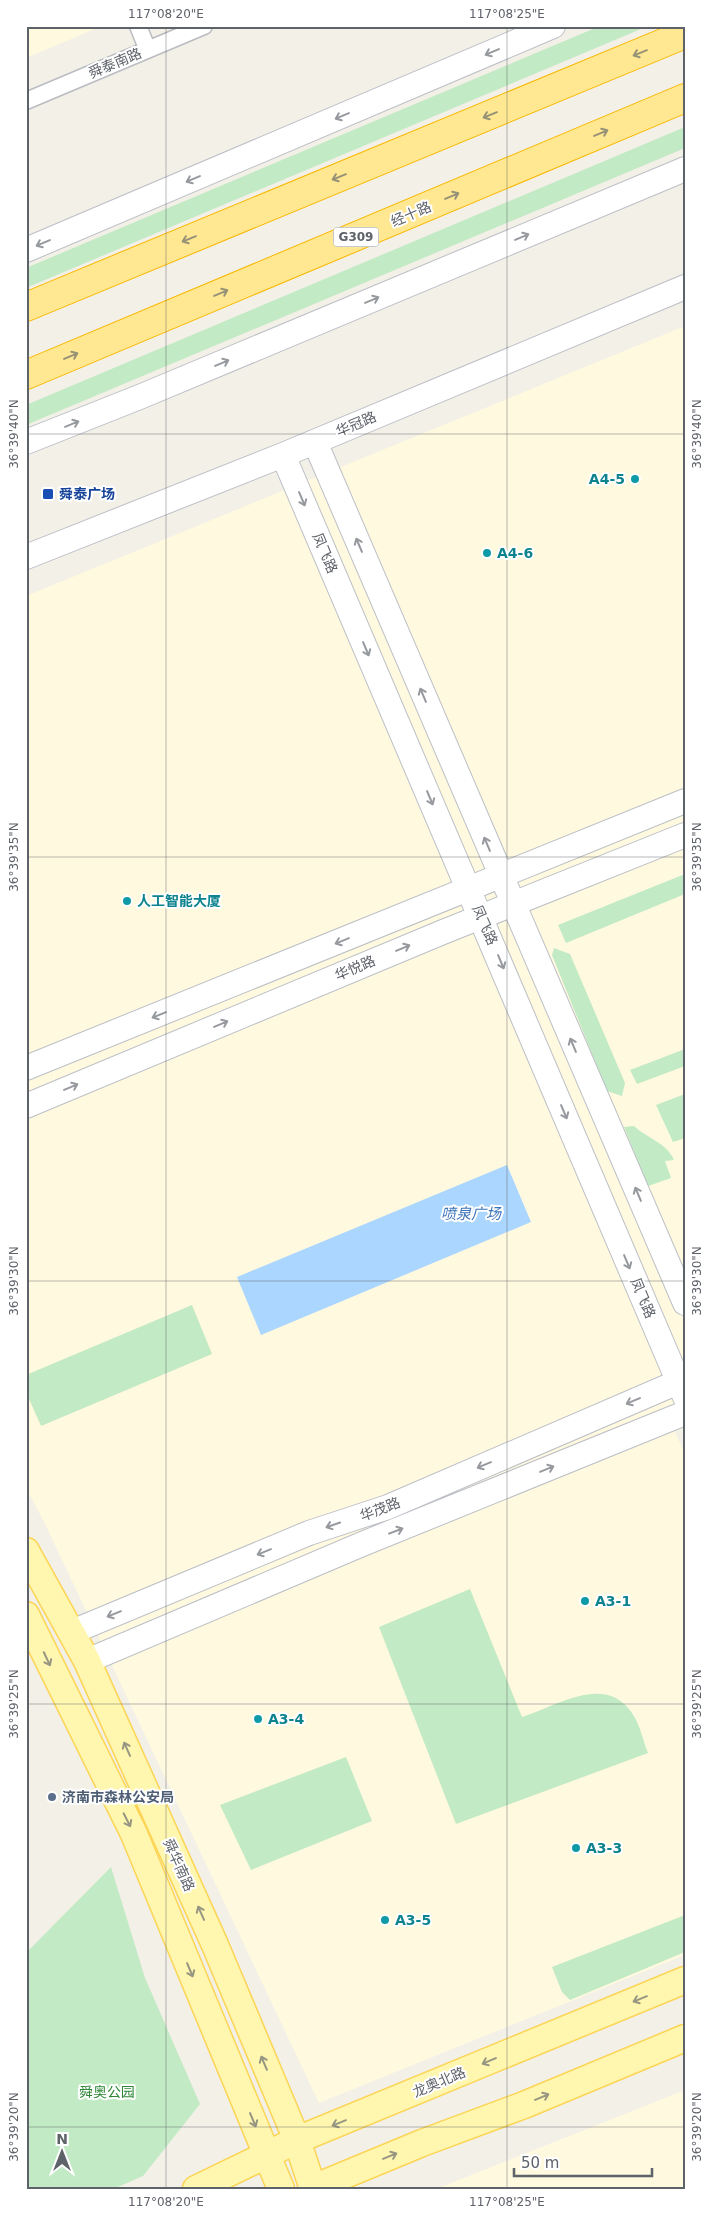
<svg xmlns="http://www.w3.org/2000/svg" width="711" height="2215" font-family="'DejaVu Sans','Noto Sans SC',sans-serif">
<style>
.commercial{fill:#fff9df}
.green{fill:#c2eac4}
.water{fill:#aad6ff}
.lines{fill:none;stroke-linecap:round;stroke-linejoin:round}
.street-casing{stroke:#b9bcc1;stroke-width:19}
.secondary-casing{stroke:#bcbfc6;stroke-width:26}
.primary-casing{stroke:#fcd556;stroke-width:29}
.highway-casing{stroke:#f9b700;stroke-width:30}
.street{stroke:#fff;stroke-width:16}
.secondary{stroke:#fff;stroke-width:24}
.primary{stroke:#fff6af;stroke-width:26}
.highway{stroke:#ffe891;stroke-width:28}
.oneway{stroke:#96999e}
.oneway2{stroke:#969177}
.oneway3{stroke:#969682}
.ticks{fill:none;stroke:#5e6269;stroke-width:1;stroke-opacity:0.45}
.culture-dot{fill:#0f9aa8;stroke:#fff;stroke-width:2}
.transit-dot{fill:#1a4fb4;stroke:#fff;stroke-width:2}
.service-dot{fill:#5c6f8a;stroke:#fff;stroke-width:2}
.labels{text-anchor:middle;stroke-width:4;stroke-linejoin:round;paint-order:stroke}
.shield{fill:#fff;stroke:#8e9196;stroke-width:1}
.shield-label{font-size:12px;font-weight:bold;fill:#5e6269}
.street-label{font-size:14px;fill:#5e6269;stroke:#fff}
.culture-label{font-size:14px;font-weight:bold;fill:#0d838f;stroke:#fff;text-anchor:start}
.transit-label{font-size:14px;font-weight:bold;fill:#164399;stroke:#fff;text-anchor:start}
.service-label{font-size:14px;font-weight:bold;fill:#4e5e75;stroke:#fff;text-anchor:start}
.park-label{font-size:14px;fill:#2f8737;stroke:#fff}
.water-label{font-size:15px;font-style:italic;fill:#3c74ba;stroke:#fff}
.neatline{fill:none;stroke:#5e6269;stroke-width:2}
.ticks-label{font-size:12px;text-anchor:middle;fill:#5e6269}
</style>
<rect width="100%" height="100%" fill="#f2f0e7"/>
<path class="commercial" d="M26,26h76l-76,32z
M685,326v1101l-10,5 10,22v501l-366,148 -274,-579 -19,-36v-892z
M685,2090v99h-249z"/>
<path class="green" d="M600,26h48l-622,262v-20z
M685,127v21l-659,277v-20z
M685,874v20l-119,49 -8,-18z
M554,948l16,6 55,129 -3,13 -15,-5 -55,-136z
M685,1049v17l-48,18 -7,-14z
M685,1094v44l-12,4 -17,-37z
M634,1126c14,13 32,16 40,34l-9,1 6,17 -23,8 -24,-59z
M192,1305l20,49 -171,72 -15,-34v-17z
M470,1589l52,128c35,-11 83,-44 110,-4 8,11 11,28 16,40l-192,71 -77,-197z
M346,1757l26,64 -121,49 -31,-65z
M111,1867l34,111 55,126 -57,72 -30,13h-87v-236z
M685,1915v37l-115,48 -8,-8 -10,-25z"/>
<path class="water" d="M507,1165l24,57 -270,113 -24,-58z"/>
<g class="lines">
<g class="street-casing">
<path id="street" d="M138,26l9,22
M26,101l178,-75"/>
</g>
<g class="secondary-casing">
<path id="secondary" d="M26,250l527,-224
M26,442l116,-46 543,-227
M315,442l370,861
M283,455l402,942
M26,557l257,-102 402,-168
M26,1068l659,-267
M26,1106l417,-174 242,-97
M72,1632l237,-99 79,-26 297,-128
M87,1661l273,-116 325,-132"/>
</g>
<g class="primary-casing">
<path id="primary" d="M26,1551l61,110 128,284 82,195 16,49
M26,1615l108,219 147,355
M196,2189l101,-49 388,-160
M311,2189l111,-46 102,-38 161,-67"/>
</g>
<g class="highway-casing">
<path id="highway" d="M26,307l659,-273
M26,375l659,-277"/>
</g>
<use href="#street" class="street"/>
<use href="#secondary" class="secondary"/>
<use href="#primary" class="primary"/>
<use href="#highway" class="highway"/>
</g>
<defs><path id="oneway-shaft" d="M-6 0H5M1.5-3L5.5 0L1.5 3" fill="none" stroke-width="1.6" stroke-linecap="round" stroke-linejoin="round" transform="scale(1.25)"/></defs>
<g class="oneway">
<use href="#oneway-shaft" transform="translate(492 52) rotate(157)"/>
<use href="#oneway-shaft" transform="translate(342 116) rotate(157)"/>
<use href="#oneway-shaft" transform="translate(193 179) rotate(157)"/>
<use href="#oneway-shaft" transform="translate(522 237) rotate(-23)"/>
<use href="#oneway-shaft" transform="translate(43 243) rotate(157)"/>
<use href="#oneway-shaft" transform="translate(372 300) rotate(-23)"/>
<use href="#oneway-shaft" transform="translate(222 363) rotate(-23)"/>
<use href="#oneway-shaft" transform="translate(72 424) rotate(-22)"/>
<use href="#oneway-shaft" transform="translate(302 499) rotate(67)"/>
<use href="#oneway-shaft" transform="translate(359 545) rotate(-113)"/>
<use href="#oneway-shaft" transform="translate(366 649) rotate(67)"/>
<use href="#oneway-shaft" transform="translate(423 695) rotate(-113)"/>
<use href="#oneway-shaft" transform="translate(430 798) rotate(67)"/>
<use href="#oneway-shaft" transform="translate(487 844) rotate(-113)"/>
<use href="#oneway-shaft" transform="translate(342 941) rotate(158)"/>
<use href="#oneway-shaft" transform="translate(403 948) rotate(-23)"/>
<use href="#oneway-shaft" transform="translate(501 962) rotate(67)"/>
<use href="#oneway-shaft" transform="translate(159 1015) rotate(158)"/>
<use href="#oneway-shaft" transform="translate(221 1024) rotate(-23)"/>
<use href="#oneway-shaft" transform="translate(573 1045) rotate(-113)"/>
<use href="#oneway-shaft" transform="translate(71 1087) rotate(-23)"/>
<use href="#oneway-shaft" transform="translate(564 1112) rotate(67)"/>
<use href="#oneway-shaft" transform="translate(638 1194) rotate(-113)"/>
<use href="#oneway-shaft" transform="translate(627 1262) rotate(67)"/>
<use href="#oneway-shaft" transform="translate(633 1401) rotate(157)"/>
<use href="#oneway-shaft" transform="translate(484 1465) rotate(157)"/>
<use href="#oneway-shaft" transform="translate(547 1469) rotate(-22)"/>
<use href="#oneway-shaft" transform="translate(333 1525) rotate(161)"/>
<use href="#oneway-shaft" transform="translate(396 1531) rotate(-21)"/>
<use href="#oneway-shaft" transform="translate(264 1552) rotate(158)"/>
<use href="#oneway-shaft" transform="translate(114 1614) rotate(158)"/>
</g>
<g class="oneway2">
<use href="#oneway-shaft" transform="translate(640 53) rotate(158)"/>
<use href="#oneway-shaft" transform="translate(490 115) rotate(158)"/>
<use href="#oneway-shaft" transform="translate(601 133) rotate(-23)"/>
<use href="#oneway-shaft" transform="translate(339 177) rotate(158)"/>
<use href="#oneway-shaft" transform="translate(452 196) rotate(-23)"/>
<use href="#oneway-shaft" transform="translate(189 239) rotate(158)"/>
<use href="#oneway-shaft" transform="translate(221 293) rotate(-23)"/>
<use href="#oneway-shaft" transform="translate(71 356) rotate(-23)"/>
</g>
<g class="oneway3">
<use href="#oneway-shaft" transform="translate(47 1659) rotate(65)"/>
<use href="#oneway-shaft" transform="translate(127 1749) rotate(-114)"/>
<use href="#oneway-shaft" transform="translate(127 1820) rotate(63)"/>
<use href="#oneway-shaft" transform="translate(201 1913) rotate(-114)"/>
<use href="#oneway-shaft" transform="translate(190 1970) rotate(67)"/>
<use href="#oneway-shaft" transform="translate(640 1999) rotate(158)"/>
<use href="#oneway-shaft" transform="translate(489 2061) rotate(157)"/>
<use href="#oneway-shaft" transform="translate(264 2063) rotate(-113)"/>
<use href="#oneway-shaft" transform="translate(542 2097) rotate(-23)"/>
<use href="#oneway-shaft" transform="translate(253 2120) rotate(67)"/>
<use href="#oneway-shaft" transform="translate(339 2123) rotate(158)"/>
<use href="#oneway-shaft" transform="translate(390 2156) rotate(-22)"/>
</g>
<path class="ticks" d="M166,26v2163M507,26v2163M26,434h659M26,857h659M26,1281h659M26,1704h659M26,2127h659"/>
<g class="culture-dot">
<circle cx="635" cy="479" r="5"/>
<circle cx="487" cy="553" r="5"/>
<circle cx="127" cy="901" r="5"/>
<circle cx="585" cy="1601" r="5"/>
<circle cx="258" cy="1719" r="5"/>
<circle cx="576" cy="1848" r="5"/>
<circle cx="385" cy="1920" r="5"/>
</g>
<rect class="transit-dot" x="42" y="488" width="12" height="12" rx="2.5"/>
<circle class="service-dot" cx="52" cy="1797" r="5"/>
<g class="labels">
<rect class="shield" x="333.5" y="227.5" width="45" height="19" rx="4"/>
<g class="shield-label">
<text x="356" y="241">G309</text>
</g>
<g class="street-label">
<text transform="translate(115 63) rotate(-23)" y="5">舜泰南路</text>
<text transform="translate(411 214) rotate(-23)" y="5">经十路</text>
<text transform="translate(356 424) rotate(-23)" y="5">华冠路</text>
<text transform="translate(325 553) rotate(67)" y="5">凤飞路</text>
<text transform="translate(485 925) rotate(66)" y="5">凤飞路</text>
<text transform="translate(355 968) rotate(-23)" y="5">华悦路</text>
<text transform="translate(643 1298) rotate(67)" y="5">凤飞路</text>
<text transform="translate(380 1509) rotate(-21)" y="5">华茂路</text>
<text transform="translate(179 1865) rotate(66)" y="5">舜华南路</text>
<text transform="translate(439 2082) rotate(-23)" y="5">龙奥北路</text>
</g>
<g class="culture-label">
<text x="625" y="484" text-anchor="end">A4-5</text>
<text x="497" y="558">A4-6</text>
<text x="137" y="906">人工智能大厦</text>
<text x="595" y="1606">A3-1</text>
<text x="268" y="1724">A3-4</text>
<text x="586" y="1853">A3-3</text>
<text x="395" y="1925">A3-5</text>
</g>
<g class="transit-label">
<text x="59" y="499">舜泰广场</text>
</g>
<g class="service-label">
<text x="62" y="1802">济南市森林公安局</text>
</g>
<g class="park-label">
<text x="107" y="2097">舜奥公园</text>
</g>
<g class="water-label">
<text x="471" y="1219">喷泉广场</text>
</g>
</g>
<rect width="711" height="2215" fill="none" stroke="#ffffff" stroke-width="55"/>
<g transform="translate(62 2152)" stroke="#ffffff" stroke-width="4" paint-order="stroke">
<path d="M0-4L9 19L0 12L-9 19Z" fill="#5e6269"/>
<text y="-8" font-size="14" font-weight="bold" text-anchor="middle" fill="#5e6269">N</text>
</g>
<path d="M514 2168v8h138v-8" fill="none" stroke="#5e6269" stroke-width="2.5"/>
<text x="521" y="2168" font-size="15" fill="#5e6269" stroke="#ffffff" stroke-width="4" paint-order="stroke">50 m</text>
<rect x="28" y="28" width="656" height="2160" class="neatline"/>
<g class="ticks-label">
<text x="166" y="18">117°08'20"E</text>
<text x="507" y="18">117°08'25"E</text>
<text transform="translate(14 434) rotate(-90)" y="4">36°39'40"N</text>
<text transform="translate(697 434) rotate(-90)" y="4">36°39'40"N</text>
<text transform="translate(14 857) rotate(-90)" y="4">36°39'35"N</text>
<text transform="translate(697 857) rotate(-90)" y="4">36°39'35"N</text>
<text transform="translate(14 1281) rotate(-90)" y="4">36°39'30"N</text>
<text transform="translate(697 1281) rotate(-90)" y="4">36°39'30"N</text>
<text transform="translate(14 1704) rotate(-90)" y="4">36°39'25"N</text>
<text transform="translate(697 1704) rotate(-90)" y="4">36°39'25"N</text>
<text transform="translate(14 2127) rotate(-90)" y="4">36°39'20"N</text>
<text transform="translate(697 2127) rotate(-90)" y="4">36°39'20"N</text>
<text x="166" y="2206">117°08'20"E</text>
<text x="507" y="2206">117°08'25"E</text>
</g>
</svg>
